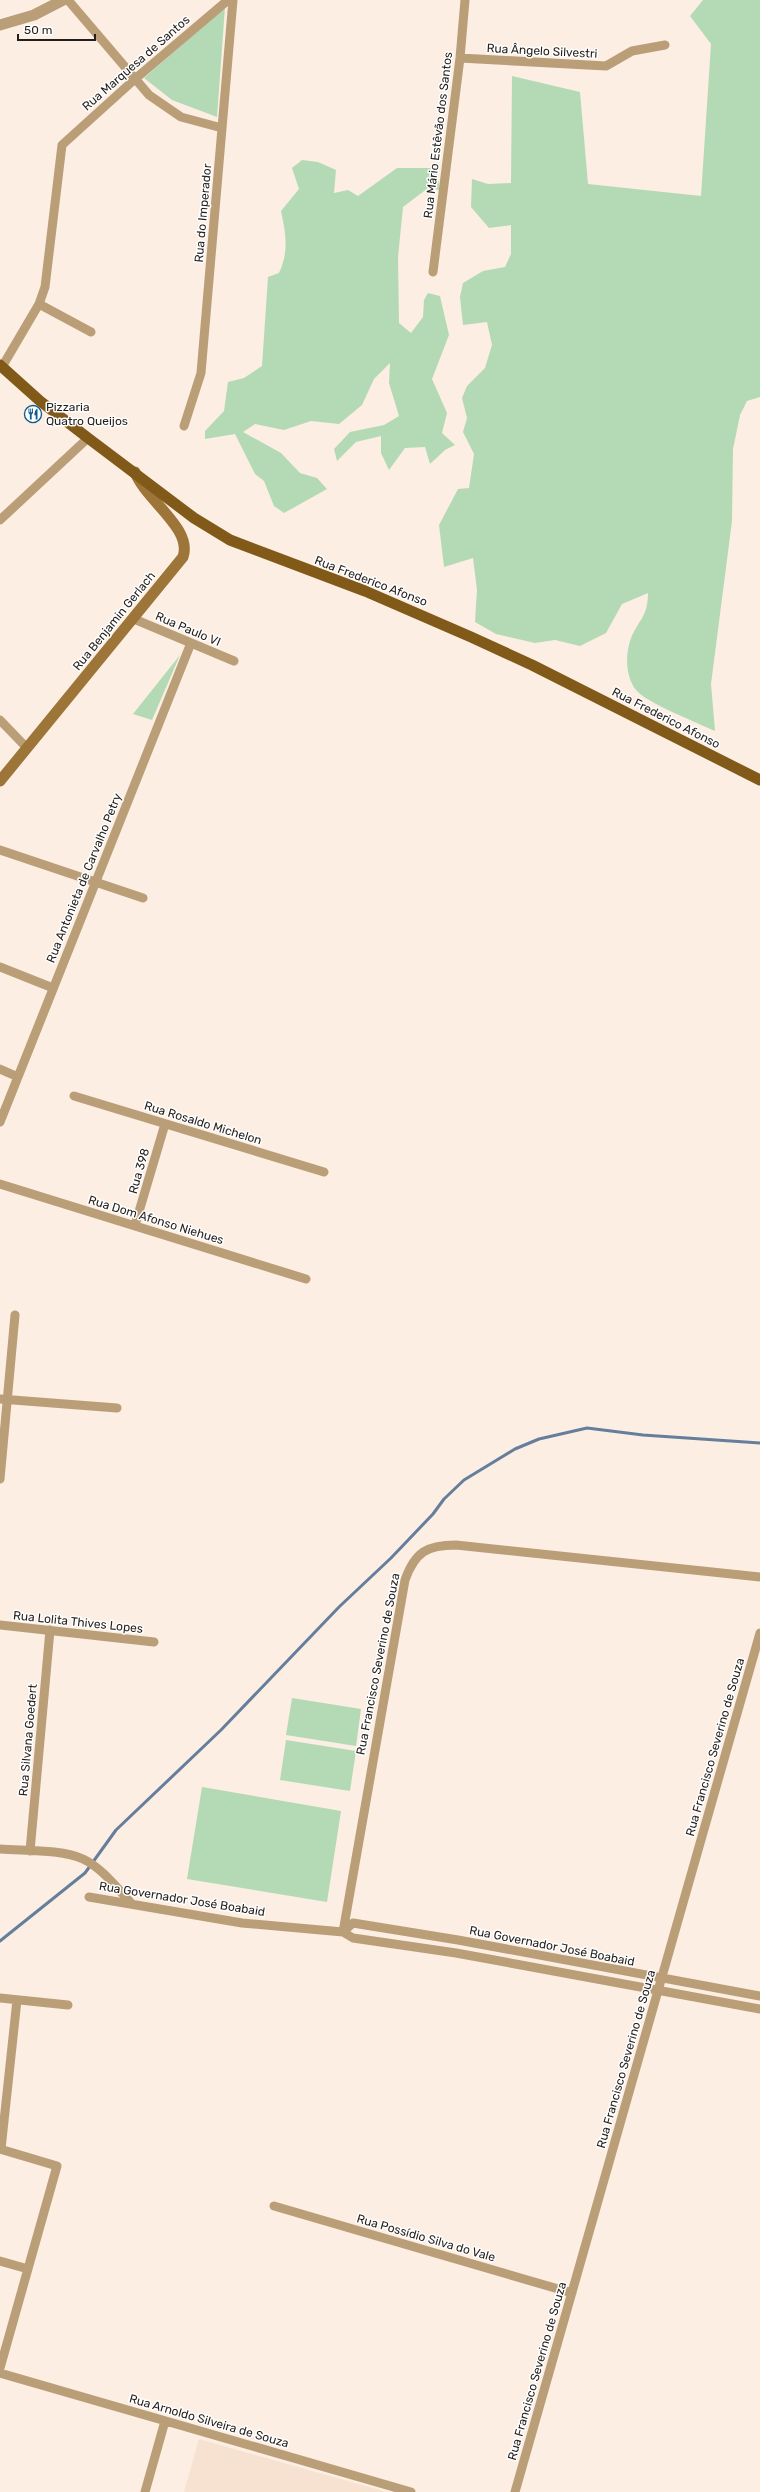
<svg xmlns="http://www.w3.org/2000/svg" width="760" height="2492" font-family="Rubik,sans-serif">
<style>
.built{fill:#f7e2d1}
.green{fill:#b3dab4}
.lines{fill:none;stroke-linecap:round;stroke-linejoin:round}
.stream{stroke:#647e9c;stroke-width:3}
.minor{stroke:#ba9e78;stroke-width:9}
.tertiary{stroke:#ba9e78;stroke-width:11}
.secondary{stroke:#9d7538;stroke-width:11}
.primary{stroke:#815a1a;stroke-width:11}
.labels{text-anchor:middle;stroke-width:3;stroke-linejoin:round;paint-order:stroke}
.street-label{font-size:12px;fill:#231e1a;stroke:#fff}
.poi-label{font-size:12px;fill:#231e1a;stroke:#fff;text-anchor:start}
</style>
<rect width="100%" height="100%" fill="#fceee2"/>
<path class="built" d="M199,2439l106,30 82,23h-203z"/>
<path class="green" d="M703,0h57v397l-13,4 -7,14 -7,34 -1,72 -21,163 4,47c-15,-7 -70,-29 -79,-41 -10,-13 -11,-33 -6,-49 7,-20 18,-23 18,-48l-26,11 -16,29 -26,13 -25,-6 -20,3 -39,-9 -21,-12 2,-32 -4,-32 -29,9 -5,-42 19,-36 11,-1 5,-34 -11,-22 4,-14 -5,-20 5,-12 18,-18 7,-23 -5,-23 -24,3 -3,-28 3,-14 20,-12 22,-4 6,-13v-29l-22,3 -18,-21 1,-28 16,5 23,-1 1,-107 68,16 8,92 113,12 10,-152 -21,-28z
M225,7l-8,110 -45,-17 -28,-22z
M302,160l16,2 18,8 -2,23 14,-3 10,6 39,-28h39l4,22 -12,-2 -25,19 -5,50 1,66 12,10 12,-16 1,-17 4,-7 12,3 9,39 -17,44 15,34 -5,20 13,12 -10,5 -15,14 -5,-17 -20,1 -16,22 -8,-17v-17l-25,6 -19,19 -3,-12 16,-17 34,-7 15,-9 -10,-33 1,-20 -16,16 -12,26 -23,19 -28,-3 -27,9 -29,-6 -12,8 38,21 19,20 17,5 10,11 -43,24 -10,-7 -10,-25 -9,-7 -20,-40 -30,5v-8l19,-20 4,-29 16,-4 18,-12 6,-89 11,-4c10,-21 7,-39 2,-62l18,-22 -7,-21z
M180,655l-28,65 -19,-6z
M292,1698l69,11 -5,37 -70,-11z
M286,1740l70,11 -6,40 -70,-11z
M202,1787l139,24 -14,91 -140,-23z"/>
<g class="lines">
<path class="stream" d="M0,1941l85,-68 31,-43 105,-100 118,-123 52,-49 42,-44 11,-15 20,-19 51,-31 24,-10 48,-11 56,7 117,8"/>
<path class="minor" d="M68,0l81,95 32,22 41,11
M460,58l146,8 26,-15 33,-6
M433,272l27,-214 5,-58
M39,304l52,28
M2,367l37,-63 6,-17 17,-142 73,-66 93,-79
M184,426l17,-53 32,-373
M0,520l88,-82
M134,619l100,42
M0,720l27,28
M0,850l143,48
M0,967l53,21
M0,1069l18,8
M74,1096l250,76
M0,1122l191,-479
M0,1184l306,95
M135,1225l30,-101
M0,1399l117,9
M0,1479l15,-164
M0,1625l154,17
M0,1849c23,2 62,0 83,10 19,9 34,29 48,44
M30,1851l20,-221
M89,1897l153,26 101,9 10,6 103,15 304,56
M343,1932l62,-352c10,-28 22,-35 51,-35l304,32
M343,1932l10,-9 105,17 302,56
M0,1998l68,7
M0,2149l57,17 -57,202
M1,2149l16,-149
M274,2206l298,87
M0,2261l28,8
M0,2373l411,119
M145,2492l20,-71
M515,2492l245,-859"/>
<path class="tertiary" d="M0,25l34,-10 29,-15"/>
<path class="secondary" d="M0,781l183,-224c10,-29 -38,-57 -48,-85"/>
<path class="primary" d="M0,365l40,36 48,37 106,80 36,22 135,51 106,46 61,28 228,115"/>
</g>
<defs>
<g id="restaurant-ring" transform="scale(0.9)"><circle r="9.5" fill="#fff" stroke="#0e5a8e" stroke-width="1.5"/><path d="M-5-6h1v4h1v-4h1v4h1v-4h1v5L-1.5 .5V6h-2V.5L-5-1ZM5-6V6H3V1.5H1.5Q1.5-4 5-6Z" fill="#0e5a8e"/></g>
</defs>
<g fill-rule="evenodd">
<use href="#restaurant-ring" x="33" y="414"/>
</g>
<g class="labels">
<g class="street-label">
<text transform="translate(542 51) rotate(3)" y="4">Rua Ângelo Silvestri</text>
<text transform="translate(136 63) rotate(-41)" y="4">Rua Marquesa de Santos</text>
<text transform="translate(438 135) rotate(-83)" y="4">Rua Mário Estêvão dos Santos</text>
<text transform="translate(203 213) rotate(-85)" y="4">Rua do Imperador</text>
<text transform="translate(371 581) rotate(21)" y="4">Rua Frederico Afonso</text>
<text transform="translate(114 621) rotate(-51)" y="4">Rua Benjamin Gerlach</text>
<text transform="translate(188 629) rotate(23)" y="4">Rua Paulo VI</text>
<text transform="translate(666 718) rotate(27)" y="4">Rua Frederico Afonso</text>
<text transform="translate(84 878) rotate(-68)" y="4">Rua Antonieta de Carvalho Petry</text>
<text transform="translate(203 1123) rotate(17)" y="4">Rua Rosaldo Michelon</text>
<text transform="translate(139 1171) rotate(-74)" y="4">Rua 398</text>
<text transform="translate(156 1220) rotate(17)" y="4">Rua Dom Afonso Niehues</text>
<text transform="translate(78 1622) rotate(6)" y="4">Rua Lolita Thives Lopes</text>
<text transform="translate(378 1664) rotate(-79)" y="4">Rua Francisco Severino de Souza</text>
<text transform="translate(28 1740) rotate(-85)" y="4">Rua Silvana Goedert</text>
<text transform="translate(715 1747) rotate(-74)" y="4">Rua Francisco Severino de Souza</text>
<text transform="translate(182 1899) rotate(9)" y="4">Rua Governador José Boabaid</text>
<text transform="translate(552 1946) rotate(11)" y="4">Rua Governador José Boabaid</text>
<text transform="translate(626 2059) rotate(-74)" y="4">Rua Francisco Severino de Souza</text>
<text transform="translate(426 2238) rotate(16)" y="4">Rua Possídio Silva do Vale</text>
<text transform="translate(537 2371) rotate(-74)" y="4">Rua Francisco Severino de Souza</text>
<text transform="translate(209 2421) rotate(16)" y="4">Rua Arnoldo Silveira de Souza</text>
</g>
<g class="poi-label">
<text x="46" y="411">Pizzaria<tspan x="46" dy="14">Quatro Queijos</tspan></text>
</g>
</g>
<path d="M18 34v6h77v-6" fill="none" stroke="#231e1a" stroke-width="2"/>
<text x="24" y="34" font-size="12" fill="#231e1a" stroke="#ffffff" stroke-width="3" paint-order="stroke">50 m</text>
</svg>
